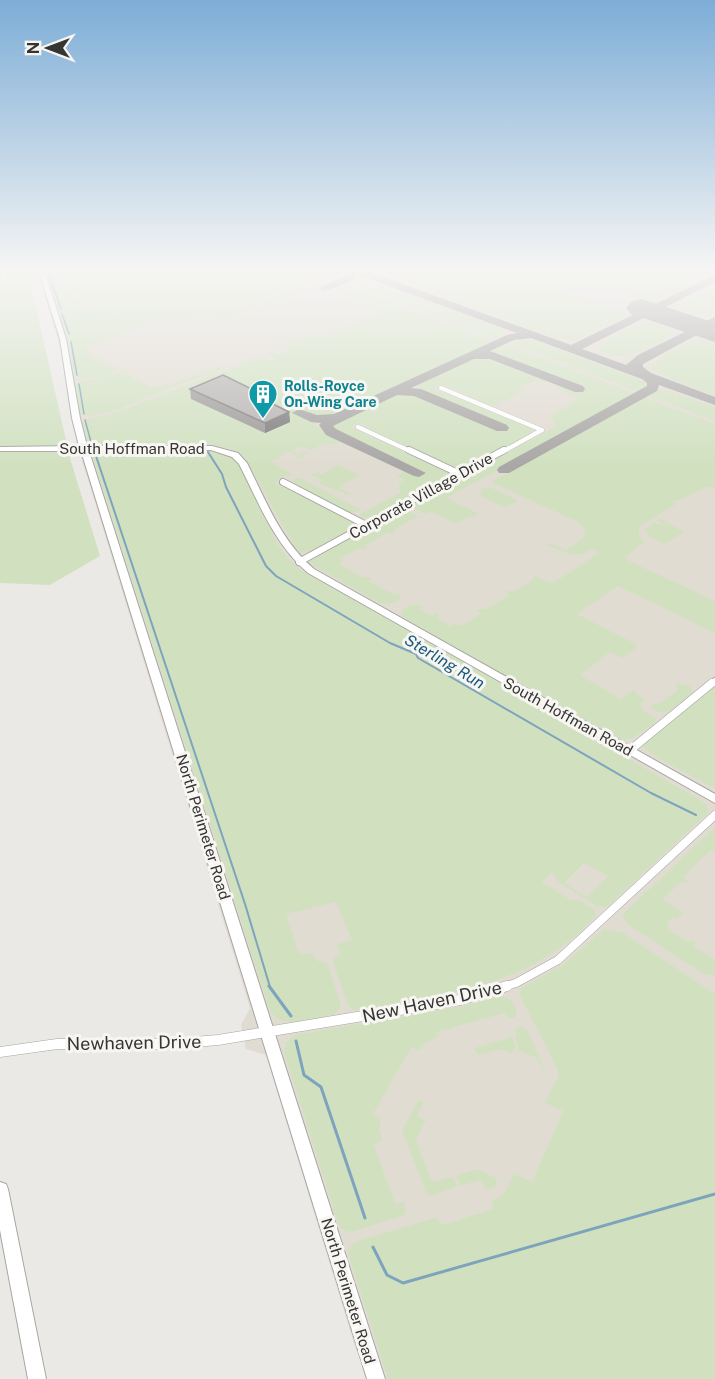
<svg xmlns="http://www.w3.org/2000/svg" width="715" height="1379" font-family="'Public Sans',sans-serif">
<style>
.built{fill:#e1dcd2}
.green{fill:#d1e1c0;fill-rule:evenodd}
.lines{fill:none;stroke-linecap:round;stroke-linejoin:round}
.stream-far2{stroke:#7da3bd;stroke-width:1.5}
.stream-far1{stroke:#7da3bd;stroke-width:2}
.stream{stroke:#7da3bd;stroke-width:3}
.taxiway{fill:#a9a8a6;fill-rule:evenodd}
.runway{fill:#a9a8a6;fill-rule:evenodd}
.street-far3-casing{stroke:#a7a6a3;stroke-width:5}
.street-far2-casing{stroke:#a7a6a3;stroke-width:8}
.street-far1-casing{stroke:#a7a6a3;stroke-width:9}
.street-casing{stroke:#a7a6a3;stroke-width:11}
.secondary-casing{stroke:#a7a6a3;stroke-width:2}
.primary-casing{stroke:#a7a6a3;stroke-width:2}
.street-far3{stroke:#fff;stroke-width:4.5}
.street-far2{stroke:#fff;stroke-width:6}
.street-far1{stroke:#fff;stroke-width:8}
.street{stroke:#fff;stroke-width:10}
.secondary{fill:#fff;fill-rule:evenodd}
.primary{fill:#fff;fill-rule:evenodd}
.rail{stroke:#676765;stroke-width:1.5}
.wall{fill:#9d9999}
.shaded-wall{fill:#7f7d7d}
.building{fill:#b6b2b2;stroke:#7f7d7d;stroke-width:1.5}
.labels{text-anchor:middle;stroke-width:6;stroke-linejoin:round;paint-order:stroke}
.far-culture-label{font-size:14px;font-weight:bold;fill:#0d838f;stroke:#f8f6f3;text-anchor:start}
.street-label{font-size:15px;fill:#353534;stroke:#f8f6f3}
.water-label{font-size:16px;font-style:italic;fill:#195a7e;stroke:#f8f6f3}
.near-street-label{font-size:18px;fill:#353534;stroke:#f8f6f3}
</style>
<rect width="100%" height="100%" fill="#ebe9e6"/>
<path class="built" d="M38,272h677v1107h-346l-14,-32 -89,-292 -20,-6 -5,-24 9,-17 -169,-551 -11,-5 -1,-6 8,-4 -6,-24 -8,-59z"/>
<path class="green" d="M6,272h22l42,186 30,98 -50,29 -50,-2v-289z
M46,272h12c8,24 16,27 38,37l-37,2z
M63,272h268c-33,12 -65,27 -99,35 -40,11 -129,18 -160,-15 -5,-5 -7,-13 -9,-20z
M374,272h337l-5,5 -54,25 -61,-20 -24,11 60,21c-21,10 -45,30 -73,23z
M320,278l12,2 -62,24 -11,-1z
M362,281l16,2 123,45 4,4 -6,5h-8l-140,-53z
M345,286l147,55 -5,4 -174,80 29,14c-4,6 -10,7 -16,4l-15,7 -10,-4 -9,5 6,3 5,-3 5,3 -16,7 6,-5 -10,-5 -9,5 2,2 -11,3 23,14 -12,2 -6,5 2,3 13,3 62,33 4,4 -2,4 -42,22 -14,2 -51,-92 -7,-7 -10,-5 -15,-3h-121l-6,-3 -6,-20 5,-4 22,-4 147,-56 9,-1 7,3 4,-2 -8,-4 1,-3 11,2 8,-4 -2,-2h-8l34,-14 10,3 62,-25 -40,-17 -4,-5z
M710,290h5v23l-21,2 -15,-5 1,-7z
M251,304l6,1 -33,13 -6,-2 -67,4 -62,28 -1,3 3,3 -2,2 28,13c-10,8 -31,12 -43,6l-4,-28 -10,-33c25,-10 65,2 91,3 35,2 67,-4 100,-13z
M649,323l19,4 3,4 -1,5c-17,11 -53,31 -71,13l1,-3c16,-11 30,-20 49,-23z
M522,339l11,1 111,41 4,6 -9,5 -126,-48z
M702,341l13,1v53l-32,-11 -31,-15v-5c16,-11 30,-22 50,-23z
M502,346h8l126,48 -189,104 32,16 -6,4 -3,-2 -15,8 -24,-12 -5,2 -13,-6 -1,-4 144,-78 -5,-10 26,-16 -1,-2 -20,-11 9,-1 13,4 4,-2 -89,-36 1,-4z
M481,356l65,22 1,4 -13,-1 -15,6 5,3 -20,11h-6l2,2 -7,3c-14,-4 -44,-22 -55,-21l-4,4 97,38 2,5 -57,32 -10,4 -10,1 -86,-39 -5,-5 -11,-1 -3,4 15,5 80,37 4,5 -75,43h-15v-4l40,-21 -1,-10 5,-3 -7,-4 11,-6 9,5 5,-3 -80,-38 -9,-5 -1,-4 66,-32c22,-4 81,27 104,37l5,-2 -90,-40 2,-5z
M226,365v3c-20,8 -41,14 -62,22 -22,8 -61,31 -84,24l-5,-29c8,-5 34,-8 47,-13l28,15 16,-1z
M657,390l13,1 45,16v14l-68,-26z
M643,397l72,27v63c-17,-1 -19,8 -33,12 -3,1 -6,1 -9,3l3,2 -36,22 -2,7 6,9 -18,15 3,4 86,40v32l-97,-47 -41,28 59,30 1,3 -15,11 -12,-6 -30,23 41,24 14,-10v3l10,8 -4,3v6l14,9 1,4 -23,16 -10,3 -220,-123 -2,-5c4,-7 13,-10 21,-7l-3,3 13,7 3,-3 5,3 -3,2 13,8 5,-3 6,3 20,-13 -4,-2 4,-3 4,2 24,-15 -3,-3 3,-2 4,2 21,-13 -1,-4 20,8 46,-30 -7,-4c-17,11 -28,3 -45,-4l3,-2 16,7 17,-12 3,-8 -10,-9 -81,-37 -3,-3z
M102,451l115,1 14,4 6,6 40,81 10,14 14,13 246,139 22,16 130,74 8,6 1,8 -101,94 -11,-1 -40,-26 -1,-5 -4,-2 -9,9 29,18 10,1 14,9 1,6c-55,58 -113,72 -188,86 -17,3 -39,11 -55,8l-6,-7 -14,-41 1,-4 6,-4 -3,-10 15,-4 -16,-38 -50,12 13,40 14,-1 3,7 12,4 13,42 -6,8c-20,4 -55,18 -66,-5l-176,-551 1,-4zM584,863l24,13 -21,21 -23,-14z
M338,465l21,10 -20,12 13,7 -2,1 -32,-12 3,-3 -15,-7 6,1 6,-2 4,2z
M296,478h4l61,32 -8,3 -5,-1 -53,-27 -2,-4z
M484,488h8l27,13 -15,6 -23,-11 -1,-5z
M400,511h8l12,7h-5l-22,12 3,2 -4,2 -4,-2 -23,14 2,2 -4,2 -3,-2 -20,11 3,3 -4,2 24,14 4,-2 4,2 -3,3 27,14 3,-2 3,3 -1,4 -11,4 -10,-1 -70,-40 6,-6z
M660,518l6,2 -1,2 19,9 -18,13 -16,-7 -5,-7 8,-7 16,3 -13,-5z
M677,683l13,3 3,7c-14,12 -26,27 -43,15l2,-5 7,1 20,-15 -3,-3z
M715,684v105l-57,-31 -15,-11 2,-6z
M715,827v25l-4,-2 -28,27 6,6 -7,-2 -19,18 20,13 -6,7 -5,-1 -5,5 2,3 -2,3 21,13 6,-2 2,2 -2,4 21,14v15h-7l-9,-4 -69,-45 -8,-11z
M604,929l18,3 93,62v385h-327l-40,-125 2,-7 5,-5 76,-23 6,-1 5,7 51,-16 -1,-8 12,-7 10,-20 18,8 31,-71 -18,-8 13,-27v-6l-39,-76 2,-6 42,-23z
M499,996c11,0 14,7 18,16l-2,6h-6l-4,-5 -69,19 2,5 -12,6 -7,7 -8,-2 -38,66 8,6 -2,9 3,11 -8,5 21,58 9,-1 2,11 -4,3 -51,16 -6,-1 -6,-5 -55,-174 2,-10 9,-7 173,-30z
M520,1026l7,4 20,45 -10,-17 -20,-8 2,-4 -5,-9 3,-1 -2,-7z
M512,1037l4,9 -4,8 -12,-5 -22,6 -4,-7z
M418,1100l6,2 -7,14 9,4 -10,20 16,42 21,-5 4,10 -28,9 -3,-4 -24,-62z
M477,1169l19,9 1,5 -2,4 -9,2 -5,-9 -21,6 -4,-10z"/>
<g class="lines">
<path class="stream-far2" d="M48,272l13,37
M62,314l7,20
M71,342l6,33
M79,384l5,30
M85,420l6,22"/>
<path class="stream-far1" d="M208,452l14,22 4,13 40,79 10,10 114,67 26,11 2,4 233,135 45,22
M96,456l149,448 25,83"/>
<path class="stream" d="M269,986l22,30
M296,1041l8,34 17,12 44,131
M373,1247l14,28 16,8 312,-89"/>
<path class="taxiway" d="M347,272h22l202,73 144,-70v7l-133,67 44,16 12,-10 77,-38v8l-72,39v3l8,6 64,24v8l-56,-20 -2,6 -148,82h-10l-2,-3 2,-3 148,-81v-3l-5,-4 -111,-41 -17,2 -24,11 93,35 2,3 -2,3h-8l-85,-33h-16l-63,29 10,1 86,36 2,3 -2,3h-10l-83,-35 -17,-1 -64,31 3,3 90,44 -7,4 -5,-1 -88,-41 -7,-10 2,-2 -10,-1 -19,-9 7,-4 18,6 17,-1 173,-79 10,-2 -161,-59 -4,7 -24,9 -4,1 -5,-3 25,-11z"/>
<path class="runway" d="M641,299l74,24v19l-84,-28 -5,-6 5,-6z"/>
<g class="street-far3-casing">
<path id="street-far3" d="M441,388l101,42
M358,427l54,25
M502,452l40,-22"/>
</g>
<g class="street-far2-casing">
<path id="street-far2" d="M409,450l51,24
M283,482l83,43
M299,562l205,-112
M710,685l5,-4"/>
</g>
<g class="street-far1-casing">
<path id="street-far1" d="M629,751l83,-68
M502,987l14,-4 42,-23 157,-145"/>
</g>
<g class="street-casing">
<path id="street" d="M0,1052l57,-8h114l47,-4 242,-40 47,-14"/>
</g>
<g class="secondary-casing">
<path id="secondary" d="M39,272h6l21,67 14,79 7,28h125l26,7 9,10c19,38 34,78 67,106l401,225v9l-407,-230c-34,-29 -49,-70 -69,-109l-7,-7 -21,-7 -122,1 296,928h-18l-286,-928h-81v-4l79,-1 -7,-28 -12,-79z"/>
</g>
<g class="primary-casing">
<path id="primary" d="M0,1182l6,2 2,5 38,190h-18l-28,-149z"/>
</g>
<use href="#street-far3" class="street-far3"/>
<use href="#street-far2" class="street-far2"/>
<use href="#street-far1" class="street-far1"/>
<use href="#street" class="street"/>
<use href="#secondary" class="secondary"/>
<use href="#primary" class="primary"/>
<path class="rail" d="M0,276l1,-4"/>
</g>
<path class="wall" d="M190,389l84,11v5l15,7 1,10 -25,11 -74,-34z"/>
<path class="shaded-wall" d="M289,412l1,10 -25,11v-10z"/>
<path class="building" d="M223,375l51,25 -5,2 20,10 -24,11 -75,-34z"/>
<linearGradient id="sky" x2="0" y2="1"><stop stop-color="#7dadd7"/><stop offset="0.58" stop-color="#f6f5f4"/><stop offset="1" stop-color="#f6f5f4" stop-opacity="0"/></linearGradient>
<rect width="715" height="465" fill="url(#sky)"/>
<defs>
<g id="building-pin" transform="scale(1.5)"><path d="M0 17L-7.5 6A9.5 9.5 0 1 1 7.5 6Z" fill="#0f9aa8" stroke="#f8f6f3"/><path d="M-4-6H4V6H1V3H-1V6H-4ZM-2.5-4.3h1.7v1.8h-1.7ZM.8-4.3h1.7v1.8H.8ZM-2.5-1h1.7V.8h-1.7ZM.8-1h1.7V.8H.8Z" fill="#fff"/></g>
</defs>
<g fill-rule="evenodd">
<use href="#building-pin" x="263" y="394"/>
</g>
<g class="labels">
<g class="far-culture-label">
<text x="284" y="391">Rolls-Royce<tspan x="284" dy="16">On-Wing Care</tspan></text>
</g>
<g class="street-label">
<text x="132" y="454">South Hoffman Road</text>
<text transform="translate(421 496) rotate(-29)" y="5">Corporate Village Drive</text>
<text transform="translate(568 717) rotate(29)" y="5">South Hoffman Road</text>
<text transform="translate(203 827) rotate(73)" y="5">North Perimeter Road</text>
<text transform="translate(348 1291) rotate(73)" y="5">North Perimeter Road</text>
</g>
<g class="water-label">
<text transform="translate(445 661) rotate(31)" y="6">Sterling Run</text>
</g>
<g class="near-street-label">
<text transform="translate(432 1002) rotate(-12)" y="6">New Haven Drive</text>
<text transform="translate(134 1043) rotate(-1)" y="6">Newhaven Drive</text>
</g>
</g>
<g transform="translate(48 48) rotate(270)" stroke="#f8f6f3" stroke-width="4.5" paint-order="stroke">
<path d="M0-4.5L10 22L0 15L-10 22Z" fill="#353534"/>
<text y="-9" font-size="16" font-weight="bold" text-anchor="middle" fill="#353534">N</text>
</g>
</svg>
